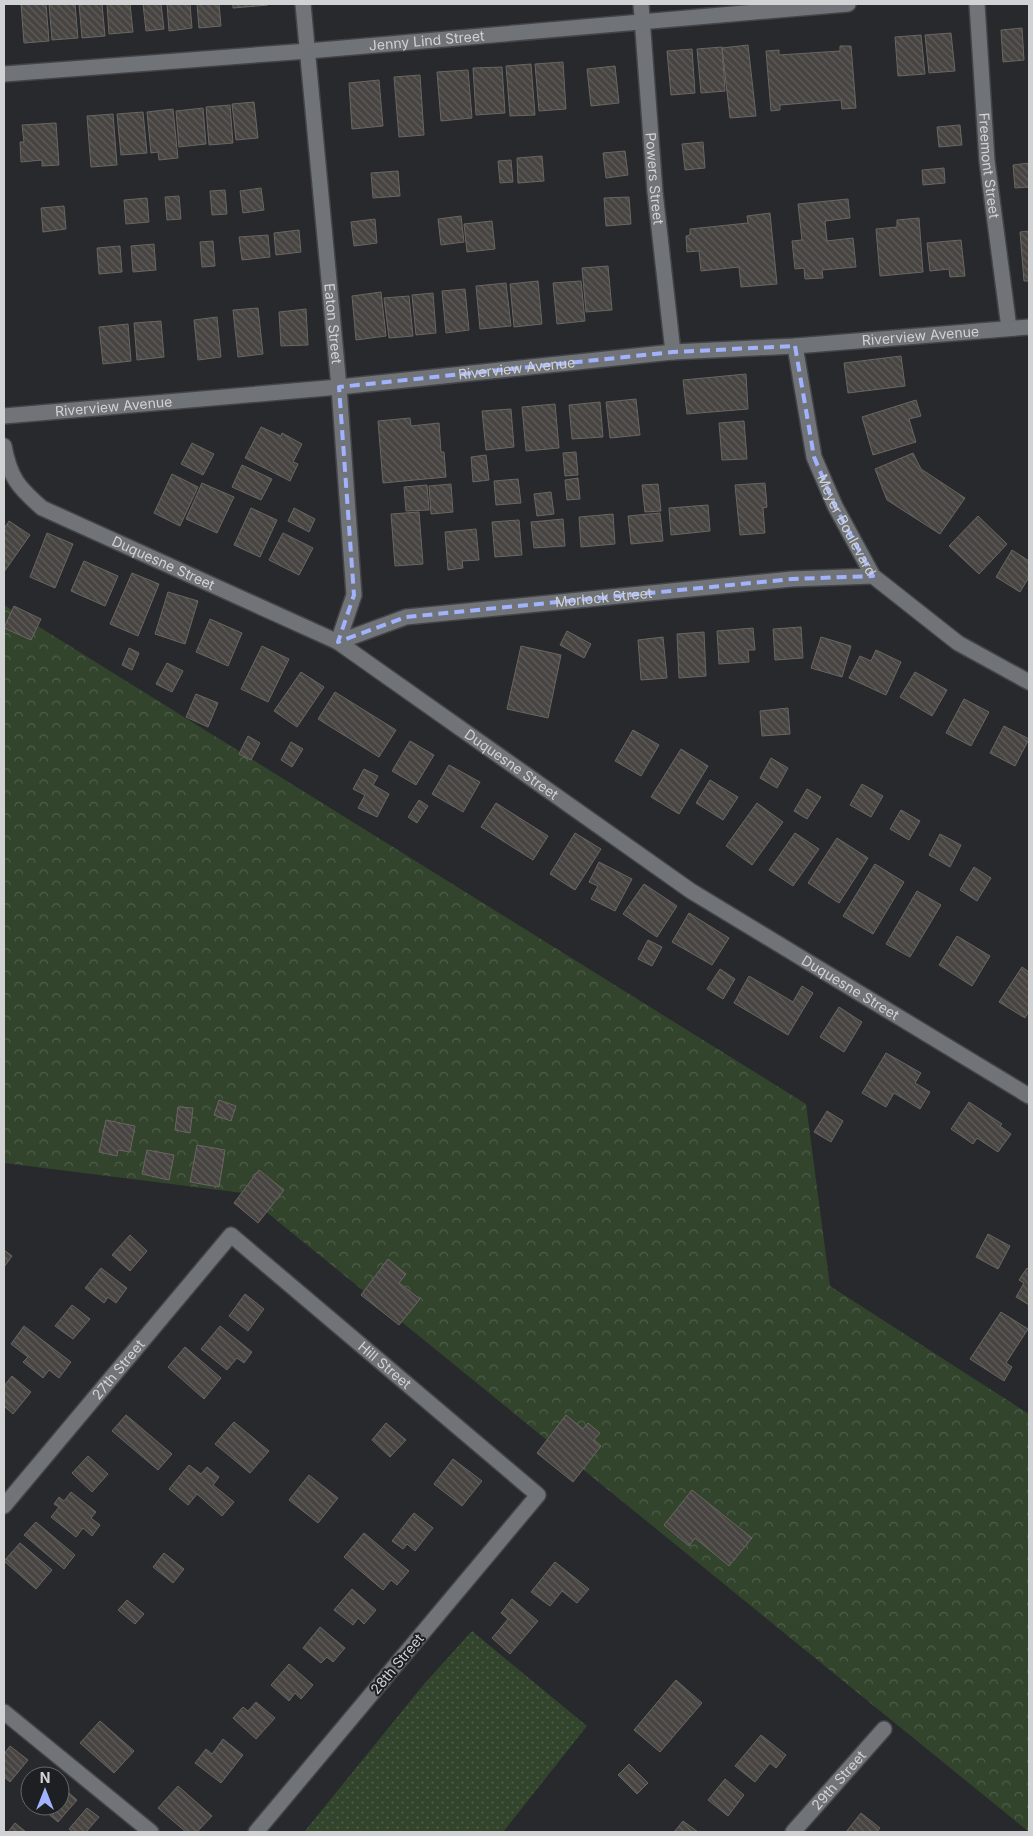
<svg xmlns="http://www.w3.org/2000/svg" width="1033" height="1836" font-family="Inter,sans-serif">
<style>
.grass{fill:url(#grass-dots)}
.forest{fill:url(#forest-crowns)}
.building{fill:url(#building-back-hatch);stroke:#6a6662}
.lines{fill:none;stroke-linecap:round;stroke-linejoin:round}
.street-casing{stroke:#424447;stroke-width:18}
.street{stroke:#707377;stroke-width:15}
.marked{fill:none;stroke:#a1b3fd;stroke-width:4;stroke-dasharray:10 6;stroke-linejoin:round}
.labels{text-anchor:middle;stroke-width:4;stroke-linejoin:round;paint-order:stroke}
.street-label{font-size:14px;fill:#d1d2d4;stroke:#1d1f23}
</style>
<defs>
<pattern id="grass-dots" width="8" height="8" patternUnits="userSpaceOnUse" patternTransform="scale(1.25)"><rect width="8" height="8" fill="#32442c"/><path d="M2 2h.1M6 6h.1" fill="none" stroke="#4f5e4a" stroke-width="1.8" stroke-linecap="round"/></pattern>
<pattern id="forest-crowns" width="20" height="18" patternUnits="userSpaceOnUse" patternTransform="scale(1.25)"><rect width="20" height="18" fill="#32442c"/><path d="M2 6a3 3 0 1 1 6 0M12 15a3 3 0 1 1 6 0" fill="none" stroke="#4f5e4a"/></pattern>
<pattern id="building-back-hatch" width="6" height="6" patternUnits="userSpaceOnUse" patternTransform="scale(1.25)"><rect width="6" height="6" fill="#474441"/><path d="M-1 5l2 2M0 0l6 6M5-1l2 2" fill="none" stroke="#605e5c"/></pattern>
</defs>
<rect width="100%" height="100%" fill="#27292c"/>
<path class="grass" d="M472,1631l115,95 -84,106h-199l120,-148z"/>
<path class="forest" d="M4,605l802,499 24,182 199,128v418l-786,-639 -239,-30z"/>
<path class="building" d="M21,4h25l3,37 -25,2z
M49,4h26l3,34 -26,2z
M79,4h23l3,32 -23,2z
M107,4h23l3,28 -24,2z
M143,4h18l3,25 -18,2z
M167,4h23l2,24 -23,3z
M197,4h22l2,22 -22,2z
M233,4h35v1l-35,3z
M1022,28l2,32 -21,2 -2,-32z
M951,33l4,38 -26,2 -4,-38z
M921,35l4,39 -27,2 -3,-39z
M748,45l8,71 -26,2 -8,-70z
M840,46h11l5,62 -14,1 -1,-9 -61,5v5l-9,1 -5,-60 13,-1v5l61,-4z
M722,47l3,44 -24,2 -4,-44z
M692,49l3,44 -24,2 -4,-44z
M563,62l3,47 -27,2 -4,-47z
M531,64l4,51 -25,1 -4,-50z
M615,66l4,37 -28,3 -4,-37z
M502,67l3,46 -29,2 -3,-47z
M468,70l4,48 -31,3 -4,-49z
M420,75l4,60 -25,2 -5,-60z
M379,80l4,46 -31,3 -3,-46z
M254,102l4,36 -22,2 -4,-36z
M230,105l3,38 -24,2 -3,-38z
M203,108l3,36 -27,3 -3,-36z
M173,109l5,49 -19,2 -1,-8 -7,1 -4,-41z
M143,112l4,41 -26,2 -4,-41z
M113,114l4,51 -26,2 -4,-51z
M56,123l3,42 -17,1v-6l-21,2 -1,-20h4l-2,-17z
M960,125l2,20 -23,2 -2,-20z
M703,142l2,26 -20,2 -3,-26z
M625,151l3,24 -22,3 -3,-25z
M542,156l2,25 -26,2 -1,-25z
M511,160l2,22 -13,1 -2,-22z
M1029,163v24l-14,1 -2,-23z
M944,168l1,15 -22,2 -1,-15z
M398,171l2,25 -27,2 -2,-25z
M261,188l3,22 -21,3 -3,-22z
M225,190l2,24 -15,1 -2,-24z
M179,196l2,23 -14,1 -2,-23z
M629,197l2,27 -25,2 -2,-28z
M147,198l2,24 -23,2 -2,-24z
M848,199l2,19 -25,3 2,20 26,-3 3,29 -34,3 1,8 -18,1 -1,-11 -9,1 -3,-28 10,-1 -4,-36z
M64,206l2,23 -23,3 -2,-24z
M770,213l7,71 -36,3 -2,-20 -38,4 -2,-20 -12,1 -1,-16 4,-1v-6l58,-6 -1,-7z
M461,216l3,26 -23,3 -3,-26z
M919,218l4,54 -43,4 -4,-47 21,-2v-7z
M375,219l2,24 -23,3 -3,-24z
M492,221l3,28 -28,3 -3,-28z
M299,230l2,22 -25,3 -2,-22z
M1029,231v50h-5l-4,-49z
M268,235l2,22 -28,3 -3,-23z
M961,240l4,36 -15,1 -1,-8 -19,2 -3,-28z
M213,241l2,25 -13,1 -2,-25z
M154,244l2,26 -23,2 -2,-26z
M120,246l2,26 -23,2 -2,-26z
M608,266l4,44 -26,2 -4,-44z
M538,281l4,43 -28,3 -4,-43z
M581,281l4,40 -28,3 -4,-41z
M506,283l5,43 -31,3 -4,-43z
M465,289l4,41 -23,3 -4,-42z
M381,292l5,44 -30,4 -4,-44z
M433,293l3,40 -20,2 -4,-40z
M409,296l4,40 -24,2 -5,-40z
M258,308l5,46 -25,3 -5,-47z
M306,309l2,36 -27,1 -2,-34z
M217,317l4,40 -23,3 -4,-40z
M161,321l3,36 -27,3 -3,-37z
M128,324l3,37 -28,3 -4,-37z
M901,356l4,30 -57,7 -4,-30z
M746,374l2,35 -61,5 -4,-34z
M636,399l4,36 -30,3 -4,-36z
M916,400l5,16 -12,3 7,23 -43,13 -11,-38z
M600,402l3,35 -31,2 -3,-34z
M555,404l4,44 -33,3 -4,-44z
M511,409l3,38 -28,3 -4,-39z
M410,418l1,8 28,-3 2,29h3l2,25 -63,6 -5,-62z
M744,421l3,38 -25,1 -3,-37z
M261,427l20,9 1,-3 20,11 -9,18 5,2 -8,17 -45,-23z
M192,443l22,11 -11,21 -22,-11z
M576,452l2,23 -13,1 -2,-23z
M913,453l8,16 44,29 -25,36 -53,-34 -12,-31z
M486,455l3,25 -16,2 -2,-25z
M242,465l30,14 -11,21 -29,-13z
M172,474l26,13 -18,39 -26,-13z
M578,478l2,21 -13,1 -2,-20z
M518,479l3,24 -25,2 -2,-24z
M202,483l32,14 -17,36 -31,-14z
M765,483l2,24 -4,1 2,25 -25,2 -5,-50z
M451,484l2,28 -22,2 -2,-28z
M658,484l3,27 -16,1 -3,-27z
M427,485l2,25 -23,1 -2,-24z
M551,492l3,22 -17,2 -3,-22z
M708,505l2,26 -39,4 -2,-27z
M251,508l26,12 -17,37 -26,-12z
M294,508l21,11 -6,13 -21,-11z
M419,512l4,52 -28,2 -4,-52z
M660,513l3,28 -32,3 -3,-28z
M613,514l2,30 -34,3 -2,-30z
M978,516l29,28 -28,30 -30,-28z
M563,519l2,27 -31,2 -3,-26z
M519,520l3,35 -27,2 -3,-35z
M9,521l21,14 -26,37v-43z
M476,529l3,31 -17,1 1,7 -15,2 -3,-38z
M47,533l26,11 -18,44 -25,-11z
M283,533l30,15 -14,27 -30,-15z
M1012,550l17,11v16l-9,15 -24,-15z
M84,561l34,15 -13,30 -34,-15z
M132,573l27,11 -21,52 -28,-12z
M168,592l30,9 -13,43 -30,-10z
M14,606l27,13 -10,21 -27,-12z
M210,619l32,14 -14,33 -32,-14z
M801,627l2,31 -28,2 -2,-31z
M753,628l2,22h-7l1,12 -30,2 -2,-33z
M567,631l24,13 -7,14 -24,-13z
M704,632l2,44 -27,2 -2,-44z
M663,637l4,41 -26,2 -3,-40z
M821,637l30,9 -9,31 -31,-9z
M262,646l27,13 -21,43 -27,-13z
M521,646l40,9 -13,63 -41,-9z
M129,648l10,5 -7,17 -10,-5z
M876,650l25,12 -15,33 -37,-17 11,-22 11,5z
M167,663l16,8 -11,21 -16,-8z
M301,672l23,15 -27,40 -23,-16z
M915,672l32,18 -15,26 -32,-19z
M335,692l61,38 -17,27 -61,-38z
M196,694l22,9 -10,24 -22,-10z
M964,699l25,13 -18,34 -25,-13z
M788,708l2,26 -28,2 -2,-25z
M1004,726l25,13 -14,27 -25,-13z
M633,730l26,15 -18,31 -26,-15z
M248,736l12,7 -9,17 -12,-6z
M410,741l24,14 -18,30 -24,-14z
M291,742l12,7 -11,18 -11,-7z
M681,749l27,17 -29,48 -28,-17z
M771,758l17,10 -11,20 -17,-10z
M449,765l31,17 -17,30 -31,-18z
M364,769l14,7 -5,9 16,9 -12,23 -19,-9 7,-13 -12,-6z
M710,780l28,17 -15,23 -27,-17z
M862,784l21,12 -12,21 -21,-12z
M807,789l14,8 -14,22 -13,-8z
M419,800l9,6 -11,17 -9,-6z
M496,803l52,33 -15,24 -52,-33z
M757,803l26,19 -31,43 -26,-19z
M901,810l19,11 -11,19 -19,-11z
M575,833l26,16 -26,41 -25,-16z
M795,833l24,16 -26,37 -24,-16z
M940,834l21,11 -11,22 -21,-12z
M837,838l31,20 -29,45 -31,-20z
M599,862l33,17 -17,32 -24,-12 7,-13 -9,-4z
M875,864l29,18 -31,52 -30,-18z
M974,867l17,11 -14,23 -17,-11z
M644,884l33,22 -20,31 -34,-23z
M917,891l24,14 -31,52 -24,-13z
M689,913l40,25 -17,27 -40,-23z
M957,936l33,20 -18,30 -33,-21z
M648,940l14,7 -10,19 -14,-7z
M1022,967l7,5v39l-4,7 -26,-16z
M720,969l15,10 -12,20 -16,-10z
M749,976l44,26 9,-16 11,7 -25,42 -54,-32z
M839,1007l23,15 -18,30 -24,-15z
M886,1053l35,20 -6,10 15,9 -10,17 -26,-16 -8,14 -24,-14z
M219,1100l17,6 -5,15 -17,-6z
M969,1102l33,22 -2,2 11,8 -13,18 -21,-14 -4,6 -22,-15z
M178,1107l15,1 -3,25 -15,-3z
M827,1111l16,10 -12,21 -17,-10z
M106,1120l29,6 -5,26 -12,-2 -1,6 -18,-4z
M197,1145l28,5 -6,37 -29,-5z
M147,1150l27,5 -5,25 -27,-6z
M259,1170l25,20 -26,33 -24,-20z
M988,1234l22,12 -12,23 -22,-12z
M130,1235l17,16 -17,20 -18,-16z
M4,1250l8,6 -8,11z
M388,1259l18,15 -7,9 21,16 -21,26 -38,-30z
M101,1268l26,20 -11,15 -8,-6 -4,6 -19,-15z
M1027,1268l2,2v35l-13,-8 8,-14 -5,-3z
M245,1294l19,15 -16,22 -19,-15z
M72,1305l18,14 -17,20 -18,-13z
M1001,1312l27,17 -22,34 6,4 -8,14 -34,-22z
M24,1326l47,36 -12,16 -10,-8 -6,8 -20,-16 5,-5 -17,-13z
M220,1326l32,26 -8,11 -7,-5 -10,12 -26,-21z
M185,1347l36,31 -17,21 -36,-32z
M12,1376l19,16 -18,22 -9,-8v-20z
M126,1415l46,39 -14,16 -46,-39z
M566,1415l17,14 5,-6 12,10 -6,7 7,6 -28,36 -36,-29z
M234,1422l35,29 -19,22 -35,-29z
M386,1423l20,17 -16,17 -18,-17z
M88,1456l20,18 -16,18 -20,-19z
M453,1459l29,22 -20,25 -28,-22z
M189,1465l12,9 6,-7 12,10 -6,8 21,17 -12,14 -25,-22 -9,11 -19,-16z
M309,1475l29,23 -20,25 -29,-23z
M692,1490l60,48 -23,28 -34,-28 -6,8 -25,-21z
M71,1492l25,20 -5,6 9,7 -8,11 -9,-8 -7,9 -25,-20 8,-10 -5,-3 5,-7 5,4z
M414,1513l19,15 -18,23 -8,-7 -4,5 -11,-8z
M36,1522l39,33 -11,14 -40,-34z
M364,1533l45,38 -12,14 -6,-5 -8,10 -39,-33z
M20,1543l32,27 -16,19 -32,-28z
M164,1553l20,16 -11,14 -20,-16z
M555,1562l34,27 -12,14 -15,-12 -12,15 -19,-14z
M352,1589l24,21 -12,14 -6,-6 -5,7 -19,-15z
M512,1599l26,22 -28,33 -18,-16 16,-19 -7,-6z
M127,1600l17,14 -9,10 -17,-14z
M320,1627l25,21 -12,14 -6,-5 -6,6 -18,-15z
M289,1664l24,21 -12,14 -6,-6 -6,8 -18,-16z
M676,1680l26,23 -42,49 -26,-22z
M256,1702l19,16 -19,21 -23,-21 10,-11 5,4z
M100,1721l34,30 -20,22 -34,-30z
M761,1735l25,20 -10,13 -6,-5 -15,19 -20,-16z
M223,1739l20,16 -22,28 -26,-20 11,-14 6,5z
M10,1746l18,14 -18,22 -6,-5v-23z
M629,1764l19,19 -11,11 -19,-19z
M725,1779l19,16 -16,21 -20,-16z
M60,1785l17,15 -19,22 -19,-16h21z
M178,1786l34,30 -15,16h-11l-28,-24z
M87,1808l12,9 -13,15h-13l-4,-3z
M861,1813l19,15 -3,4h-31z
M683,1821l15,11h-24z
M15,1823l11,9h-18z"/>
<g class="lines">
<g class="street-casing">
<g id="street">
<path id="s1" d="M303,4l36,383 15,208 -16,47"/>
<path id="s2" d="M641,4l14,188 18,160"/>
<path id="s3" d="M977,4l10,157 22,167"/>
<path id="s4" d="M4,74l304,-23 540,-47"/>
<path id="s5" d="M795,346l19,111 21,49 38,70 85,67 71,39"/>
<path id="s6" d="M4,416l335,-29 334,-35 122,-6 234,-19"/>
<path id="s7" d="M4,446c6,32 14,41 38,62l296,134 353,249 338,205"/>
<path id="s8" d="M338,642l68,-25 386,-38 81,-3"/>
<path id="s9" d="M4,1506l227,-271 307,260 -282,337"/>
<path d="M4,1712l147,120"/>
<path id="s10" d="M793,1832l91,-103"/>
</g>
</g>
<use href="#street" class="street"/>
</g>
<path class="marked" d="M795,346l19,111 21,49 38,70 -81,3 -386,38 -68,25 16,-47 -15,-208 334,-35z"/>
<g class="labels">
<g class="street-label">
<text dy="5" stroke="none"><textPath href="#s4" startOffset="424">Jenny Lind Street</textPath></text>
<text dy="5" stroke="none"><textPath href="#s3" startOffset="162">Freemont Street</textPath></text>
<text dy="5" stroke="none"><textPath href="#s2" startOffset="175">Powers Street</textPath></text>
<text dy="5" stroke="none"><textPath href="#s1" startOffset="321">Eaton Street</textPath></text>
<text dy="5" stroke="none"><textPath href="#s6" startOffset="920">Riverview Avenue</textPath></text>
<text dy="5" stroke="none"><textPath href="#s6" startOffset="515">Riverview Avenue</textPath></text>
<text dy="5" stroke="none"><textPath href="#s6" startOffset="110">Riverview Avenue</textPath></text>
<text dy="5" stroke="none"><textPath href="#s5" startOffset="188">Meyer Boulevard</textPath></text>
<text dy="5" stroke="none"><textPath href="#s7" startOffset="208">Duquesne Street</textPath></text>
<text dy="5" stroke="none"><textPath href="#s8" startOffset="271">Morlock Street</textPath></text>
<text dy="5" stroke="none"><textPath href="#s7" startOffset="612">Duquesne Street</textPath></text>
<text dy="5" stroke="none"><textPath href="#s7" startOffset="1018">Duquesne Street</textPath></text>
<text dy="5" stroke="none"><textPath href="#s9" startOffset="555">Hill Street</textPath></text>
<text dy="5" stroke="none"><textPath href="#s9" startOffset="178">27th Street</textPath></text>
<text transform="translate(397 1664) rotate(-50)" y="5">28th Street</text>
<text dy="5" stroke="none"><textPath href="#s10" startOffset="69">29th Street</textPath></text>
</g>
</g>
<rect width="1033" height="1836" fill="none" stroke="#d1d2d4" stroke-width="10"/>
<g transform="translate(45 1791)"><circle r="24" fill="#1d1f23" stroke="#65676a"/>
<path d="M0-4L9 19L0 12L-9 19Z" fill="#a1b3fd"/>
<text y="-8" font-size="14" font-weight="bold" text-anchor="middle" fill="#d1d2d4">N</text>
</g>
</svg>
